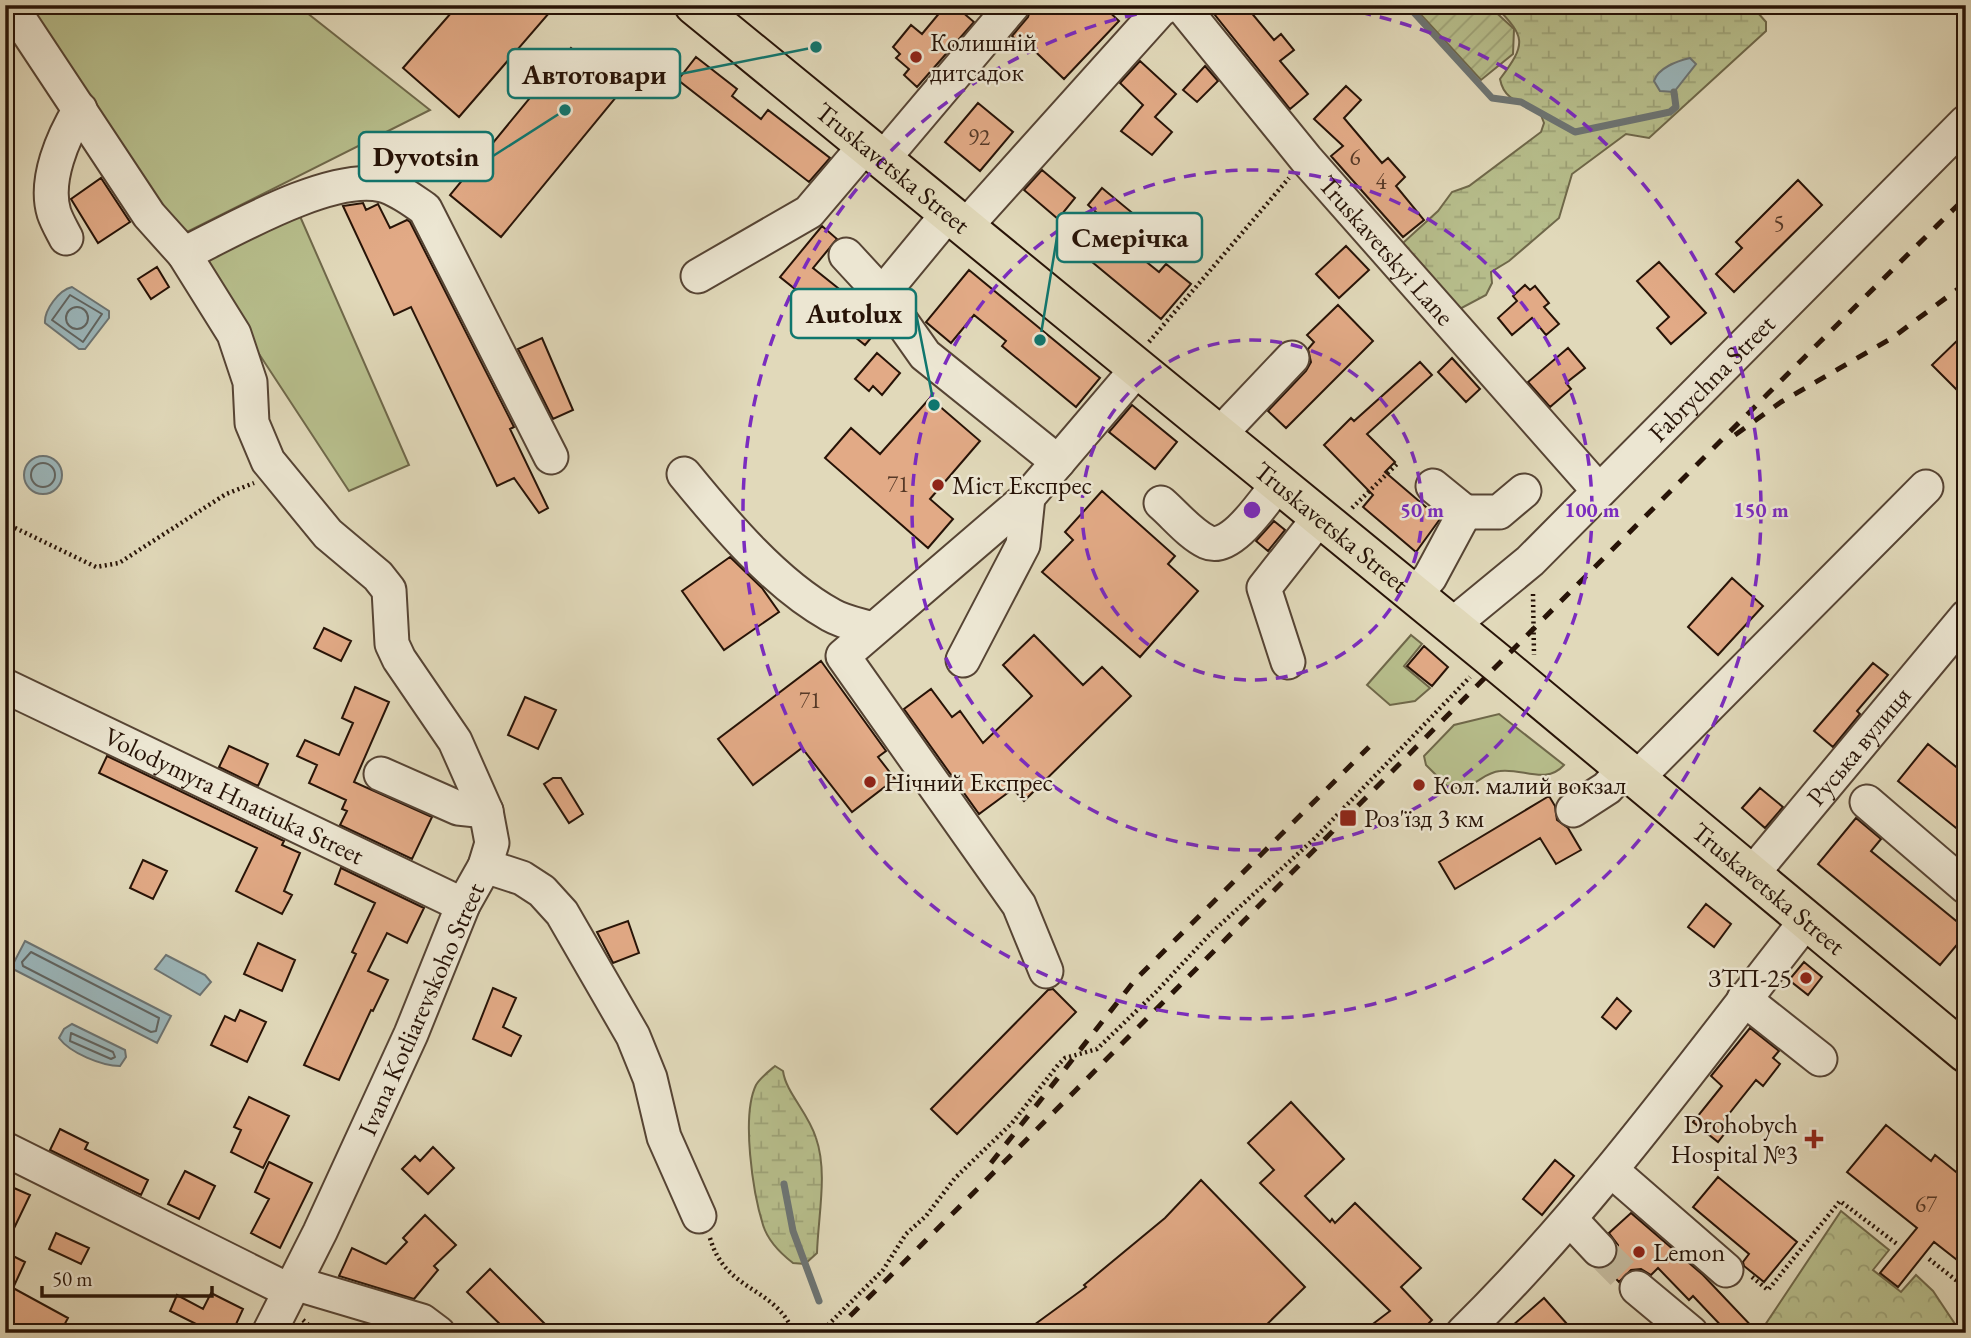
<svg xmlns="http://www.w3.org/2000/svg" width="1971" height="1338" font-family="'EB Garamond',serif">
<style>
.grass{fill:#b7be8c;stroke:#6f684a;stroke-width:2}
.forest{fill:url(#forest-crowns);stroke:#6f684a;stroke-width:2}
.wetland{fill:url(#wetland-marsh);stroke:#6f684a;stroke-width:2}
.garden{fill:url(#garden-furrows);stroke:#6f684a;stroke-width:2}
.water{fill:#9bb7bc;stroke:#6d7574;stroke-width:2}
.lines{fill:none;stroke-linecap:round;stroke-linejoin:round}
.shore{stroke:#616562;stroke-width:2}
.stream{stroke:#6d7574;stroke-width:7}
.building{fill:#e2aa86;stroke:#271307;stroke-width:2}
.minor-tunnel{stroke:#c5bb9f;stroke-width:33;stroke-dasharray:33 17;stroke-linecap:butt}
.minor-casing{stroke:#564434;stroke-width:37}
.major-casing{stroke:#271307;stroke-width:42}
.path{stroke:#271307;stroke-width:4.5;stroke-dasharray:2 3.5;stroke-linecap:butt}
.minor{stroke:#ece6d2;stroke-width:33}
.major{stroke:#e1d9ba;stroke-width:38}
.rail{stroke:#271307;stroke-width:5;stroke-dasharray:12 12;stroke-linecap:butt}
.ring{fill:none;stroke:#7b2cbf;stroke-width:3.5;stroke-dasharray:12 9}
.poi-dot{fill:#8f2418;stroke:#ece6d2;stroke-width:2.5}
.labels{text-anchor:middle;stroke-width:5;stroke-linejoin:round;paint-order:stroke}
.number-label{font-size:23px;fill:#563927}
.poi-label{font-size:26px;fill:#271307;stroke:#ece6d2;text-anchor:start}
.street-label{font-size:26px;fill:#271307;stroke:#ece6d2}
.centre{fill:#7b2cbf;stroke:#ece6d2;stroke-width:3.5}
.ring-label{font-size:21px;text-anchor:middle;font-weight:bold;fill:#7b2cbf;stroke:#ece6d2;stroke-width:5;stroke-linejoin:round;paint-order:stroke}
.leader{fill:none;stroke:#0f766e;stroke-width:2.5}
.callout-dot{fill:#0f766e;stroke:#ece6d2;stroke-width:2.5}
.callout{fill:#ece6d2;stroke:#0f766e;stroke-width:2.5}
.callout-label{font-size:28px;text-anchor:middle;font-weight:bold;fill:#271307}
</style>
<defs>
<pattern id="forest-crowns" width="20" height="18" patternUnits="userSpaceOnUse" patternTransform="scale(1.75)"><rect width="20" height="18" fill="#b7be8c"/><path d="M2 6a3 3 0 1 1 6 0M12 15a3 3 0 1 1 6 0" fill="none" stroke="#9da277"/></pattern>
<pattern id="wetland-marsh" width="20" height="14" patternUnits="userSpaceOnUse" patternTransform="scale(1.75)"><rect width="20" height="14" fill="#b7be8c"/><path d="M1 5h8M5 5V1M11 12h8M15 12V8" fill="none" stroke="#9da277"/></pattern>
<pattern id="garden-furrows" width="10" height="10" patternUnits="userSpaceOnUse" patternTransform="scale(1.75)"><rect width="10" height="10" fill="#b7be8c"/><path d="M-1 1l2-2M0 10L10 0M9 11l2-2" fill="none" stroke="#9da277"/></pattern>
</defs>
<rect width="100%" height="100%" fill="#e1d9ba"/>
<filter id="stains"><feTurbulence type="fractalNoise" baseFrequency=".00286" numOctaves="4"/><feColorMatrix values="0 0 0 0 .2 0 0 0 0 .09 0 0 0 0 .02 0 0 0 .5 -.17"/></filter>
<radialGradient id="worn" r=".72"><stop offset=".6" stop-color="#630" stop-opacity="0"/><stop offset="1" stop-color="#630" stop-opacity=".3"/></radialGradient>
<path class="grass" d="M29,5h268l133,105 -249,125z
M299,214l110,251 -60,26 -149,-227z
M1411,635l11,9 -18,22 26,22 -15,13 -25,4 -23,-20z
M1499,714l65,51c-18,20 -41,3 -64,6 -20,2 -23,19 -51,17l-23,-23 -2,-9 30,-31z"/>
<path class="forest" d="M1841,1211l48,39 -16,20 28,22 15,-17 17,16 28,42h-194l-4,-5z"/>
<path class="wetland" d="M1494,5h257l15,17v9l-117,107 -23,-4 -54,40 -13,44 -50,43 -18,11 1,11 -6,12 -30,16 -54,-64 2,-5 34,-31 14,-19 17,-6 72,-54 3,-9 -5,-13c-18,-8 -35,-9 -39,-31 27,-36 26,-42 -6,-74z
M775,1066l8,5c3,22 25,41 33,67 12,34 2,79 1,115l-12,11 -12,-1c-13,-10 -25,-22 -30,-38 -10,-32 -22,-109 -7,-140 4,-7 13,-14 19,-19z"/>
<path class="garden" d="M1412,5h76l26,24 -1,25 -32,26z"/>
<path class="water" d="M1690,58l6,6 -22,28 -14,-1 -6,-10c4,-13 23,-20 36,-23z
M72,287l37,24v7l-24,31h-6l-34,-26c-1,-13 14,-33 27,-36z
M24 475a19 19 0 1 1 38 0a19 19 0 1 1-38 0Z
M25,941l146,75 -14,27 -146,-75z
M166,955l39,20 6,7 -11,13 -45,-26z
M72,1024l53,26 1,7 -6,9c-18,0 -50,-13 -61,-28l5,-9z"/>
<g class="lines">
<path class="shore" d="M70,295l32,19 -19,28 -31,-22z
M66 318a11 11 0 1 1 22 0a11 11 0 1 1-22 0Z
M31 475a12 12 0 1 1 24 0a12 12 0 1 1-24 0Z
M31,952l128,66 -3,13 -5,1 -128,-66 -1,-4z
M71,1033l42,19 2,5 -4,2 -41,-18z"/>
<path class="stream" d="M1407,5l85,93 29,4 54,30 95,-20 6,-5 -2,-15
M784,1184l9,47 26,70"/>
</g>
<path class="building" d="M458,5h98l-97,112 -56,-49z
M946,5h8l20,17 -57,65 -13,-12 5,-6 -13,-11 4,-4 -7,-7 18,-22 11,9z
M1032,5h70l17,16 -55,58 -43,-41 -3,4 -6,-6 16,-19z
M1207,5h38l29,35 7,-6 13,16 -14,11 28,33 -18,15z
M571,48l51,42 -121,147 -51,-42z
M696,57l41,32 -5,7 29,23 7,-9 62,48 -21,24 -131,-102z
M1140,61l36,33 -21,23 17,15 -20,23 -31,-24 22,-26 -23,-22z
M1205,66l13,15 -21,21 -14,-12z
M1346,86l15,14 -17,18 38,45 6,-5 17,19 -9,9 28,34 -21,17 -72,-81 12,-10 -29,-27z
M978,103l35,29 -33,39 -35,-29z
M1042,170l33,28 -17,21 -34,-29z
M101,178l29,44 -32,21 -27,-44z
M1798,180l24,25 -88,87 -18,-18 26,-26 -6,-6z
M1102,188l45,37 -19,22 31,25 7,-8 25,20 -30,35 -81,-67 26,-31 -18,-16z
M363,203l3,7 12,-6 12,24 17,-8 3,2 104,205 -4,2 38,79 -9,5 -25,-35 -17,8 -86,-179 -17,8 -51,-109z
M822,226l15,13 -24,29 55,44 2,-2 11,16 -16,19 -85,-68z
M1346,246l23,24 -30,28 -23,-24z
M1659,262l47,51 -35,31 -14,-16 12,-11 -32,-36z
M157,267l12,20 -18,12 -13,-20z
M969,270l131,108 -24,29 -74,-61 4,-5 -32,-26 -23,28 -25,-21z
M1525,285l5,5 5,-4 14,17 -5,4 15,17 -13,11 -14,-17 -20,17 -14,-17 19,-17 -4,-5z
M1338,305l35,36 -87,87 -18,-17 38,-40 5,-9 -3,-13 6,-7 -7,-7z
M1966,332v67l-34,-34z
M542,338l31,72 -20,9 -35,-70z
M1568,348l17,20 -19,15 5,6 -21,18 -22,-25z
M877,353l23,20 -18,22 -9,-9 -4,5 -14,-12z
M1452,358l28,31 -14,13 -28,-30z
M1420,362l12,13 -65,59 28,28 -10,10 55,47 -24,33 -53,-45 10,-12 -49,-50 27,-27 3,3z
M930,398l50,43 -50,58 23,20 -25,29 -103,-90 26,-30 29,26z
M1132,405l45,37 -22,27 -46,-37z
M1102,491l73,65 -7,8 30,27 -58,66 -98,-85 31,-32 -8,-8z
M1274,521l11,9 -17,21 -12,-10z
M730,557l32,31 17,24 -55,38 -42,-59z
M1732,578l31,28 -45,49 -30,-28z
M324,628l27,13 -10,20 -27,-13z
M1034,635l49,50 19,-18 29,29 -107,105 -11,-12 -34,25 -75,-105 27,-20 21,28 8,-6 23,32 49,-47 -29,-31z
M1424,646l24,21 -16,19 -25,-20z
M821,661l65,90 -8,6 17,22 -43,33 -50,-64 -49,37 -35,-46z
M1873,663l15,12 -31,36 3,3 -27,33 -19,-16z
M355,687l34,15 -35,80 78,35 -20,42 -72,-34 7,-14 -5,-2 4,-9 -37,-17 8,-18 -20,-9 8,-16 34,15 14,-32 -11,-5z
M525,697l31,13 -18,39 -30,-14z
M1928,744l38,31v61l-68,-55z
M229,746l39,18 -10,22 -39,-19z
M107,756l177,85 -2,4 18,8 -16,38 8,4 -10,19 -46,-23 21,-43 -158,-75z
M553,778h8l22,36 -14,9 -25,-39z
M1760,788l23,19 -18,21 -23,-20z
M1549,796l6,10 2,14 11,8 13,22 -25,14 -16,-26 -85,51 -16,-27z
M1856,818l25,21 -10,12 95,78v5l-26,31 -122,-101z
M143,860l24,11 -14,28 -23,-11z
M341,868l83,40 -17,35 -20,-10 -19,38 20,9 -15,31 -2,-1 -32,70 -35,-15 52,-111 -4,-2 23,-49 -40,-19z
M1706,904l25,20 -17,23 -26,-20z
M628,921l11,32 -26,10 -16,-31z
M258,943l37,17 -13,31 -38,-17z
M1804,962l18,15 -14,18 -19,-15z
M493,988l23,10 -13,29 18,9 -10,20 -38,-17z
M1053,989l23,23 -119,122 -26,-25 117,-119z
M1617,998l14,13 -15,18 -14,-12z
M240,1010l26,12 -19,40 -36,-17 14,-29 10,5z
M1750,1028l29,23 -6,7 7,6 -17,22 -7,-6 -31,39 7,5 -14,18 -25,-20 29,-36 -11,-10z
M249,1097l40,19 -26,52 -32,-16 10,-22 -7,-3z
M1291,1102l53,57 -39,37 25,26 2,-3 3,4 20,-20 66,65 -20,19 31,33 -13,13h-58l29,-22 -130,-128 14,-13 -26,-27z
M1886,1125l45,36 4,-6 31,25v87l-32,-25 -36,45 -18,-14 37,-45 -70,-56z
M60,1129l28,14 -3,6 63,31 -7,15 -91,-45z
M433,1147l21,21 -26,26 -26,-25 13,-13 5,5z
M1555,1160l19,16 -32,39 -19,-16z
M269,1162l43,21 -32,65 -29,-15 18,-34 -14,-7z
M185,1171l30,15 -16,33 -31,-15z
M1718,1177l79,65 -33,40 -20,-16 -1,-4 6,-8 -56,-47z
M1201,1180l104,107 -47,46h-235l63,-46 -2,-2 81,-67z
M14,1188l16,7 -25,52v-40z
M1631,1213l72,62 55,58h-30l-35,-37 -4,4 -31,-32 -7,7 -10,-6 -10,1 -12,12 -13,-14 12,-13v-10l-9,-12z
M425,1215l31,30 -22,21 4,4 -24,29 -75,-23 13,-28 34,16 21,-22 -4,-4z
M56,1233l33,15 -8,16 -32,-15z
M5,1252l20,10 -12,26 55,30 -8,15h-55z
M490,1269l64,64h-45l-42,-41z
M211,1293l32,16 -11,24h-18l-44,-22 7,-16 26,14z
M1544,1298l31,35h-71z"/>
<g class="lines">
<path class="minor-tunnel" d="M1599,1250l38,38"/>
<g class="minor-casing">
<g id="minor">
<path d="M10,5l139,210 35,39 50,80 16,48 2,41 16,38 60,73 50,42 11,14 3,54 7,15 56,82 31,70 6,32 -7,23 -22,39 -52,129 -91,198 -51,101"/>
<path id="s1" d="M1181,5l125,154 293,332"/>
<path d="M882,160l131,-155"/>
<path d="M948,214l-66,80 43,61 133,107"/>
<path d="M965,227l195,-217 8,-5"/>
<path d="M66,238c-4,-8 -9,-16 -12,-25 -10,-33 9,-76 26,-104"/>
<path d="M184,254c47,-23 146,-81 198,-69 16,4 30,15 43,24l126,248"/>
<path d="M846,255l36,39"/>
<path d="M698,276l111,-64 56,-66"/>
<path d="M1219,435l73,-77"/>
<path d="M684,474c40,49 91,110 147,141 12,7 28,10 41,14"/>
<path d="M1161,503c14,12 29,31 46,39 24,11 57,-41 71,-58"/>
<path d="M1465,512h34l25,-21"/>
<path d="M1414,596l16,-19 35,-65 -32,-26"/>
<path id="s2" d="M1451,626l79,-65 436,-439"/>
<path d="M963,660l60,-115 5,-48"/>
<path d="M1288,662l-24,-74 55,-70"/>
<path id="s3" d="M5,686l458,219"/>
<path d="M381,774l77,34 28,3"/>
<path d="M1637,778l289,-291"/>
<path d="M1867,802l99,85"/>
<path d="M1573,810l34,-22 18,-20"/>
<path d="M485,866l37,12 20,13 20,22 71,123 17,42 14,59 35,79"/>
<path id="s4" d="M1751,875l215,-258"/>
<path d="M1046,971l-27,-66 -176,-249 185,-159 110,-129"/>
<path d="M1744,999l76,60"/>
<path d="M5,1149l285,142"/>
<path d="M1611,1170l115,100"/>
<path d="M1570,1219l29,31"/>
<path d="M294,1283l128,38 16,12"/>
<path d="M1637,1288l54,45"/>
<path d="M1463,1333c128,-126 232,-271 343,-412"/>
</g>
</g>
<g class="major-casing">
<g id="major">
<path id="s5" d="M694,5l805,659 467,389"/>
</g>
</g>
<path class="path" d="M1149,342l140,-164
M1352,508l47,-46
M5,523l91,44 23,-4 107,-69 28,-11
M1533,594l1,61
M710,1238c16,55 64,47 84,95
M1929,1259l37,29
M1752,1277l16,13 72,-89 57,43
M303,1320l14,13
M820,1333l63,-63 23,-36 20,-18 29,-38 57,-55 46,-58 7,-7 32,-9 59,-57 55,-59 102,-93 157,-163"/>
<use href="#minor" class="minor"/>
<use href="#major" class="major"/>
<path class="rail" d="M1735,435l46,-33 111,-64 74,-55
M991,1163l144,-183 234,-233
M833,1333c379,-377 752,-760 1133,-1136"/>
</g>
<g class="ring">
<circle cx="1252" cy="510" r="170"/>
<circle cx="1252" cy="510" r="340"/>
<path d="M1318 5A509 509 0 1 1 1186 5"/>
</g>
<g class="poi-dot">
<circle cx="916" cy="57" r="7"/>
<circle cx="938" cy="485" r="7"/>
<circle cx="870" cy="782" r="7"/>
<circle cx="1419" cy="785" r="7"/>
<rect x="1339" y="809" width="18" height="18" rx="3.5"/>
<circle cx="1806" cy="978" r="7"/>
<path d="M1810.5 1128.5h7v7h7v7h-7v7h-7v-7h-7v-7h7z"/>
<circle cx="1639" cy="1252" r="7"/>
</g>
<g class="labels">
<g class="number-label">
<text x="979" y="145">92</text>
<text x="1355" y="165">6</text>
<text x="1381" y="189">4</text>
<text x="1779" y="231">5</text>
<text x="898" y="492">71</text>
<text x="810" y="708">71</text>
<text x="1926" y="1212">67</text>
</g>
<g class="poi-label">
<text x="930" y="51">Колишній<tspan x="930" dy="30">дитсадок</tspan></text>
<text x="952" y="494">Міст Експрес</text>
<text x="884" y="791">Нічний Експрес</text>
<text x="1433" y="794">Кол. малий вокзал</text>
<text x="1364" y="827">Роз'їзд 3 км</text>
<text x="1792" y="987" text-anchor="end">ЗТП-25</text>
<text x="1798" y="1133" text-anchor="end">Drohobych<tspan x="1798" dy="30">Hospital №3</tspan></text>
<text x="1653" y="1261">Lemon</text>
</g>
<g class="street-label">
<text dy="9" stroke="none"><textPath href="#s5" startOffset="257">Truskavetska Street</textPath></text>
<text dy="9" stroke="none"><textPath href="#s1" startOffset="320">Truskavetskyi Lane</textPath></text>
<text dy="9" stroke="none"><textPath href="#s2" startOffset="360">Fabrychna Street</textPath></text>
<text dy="9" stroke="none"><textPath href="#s5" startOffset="824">Truskavetska Street</textPath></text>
<text dy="9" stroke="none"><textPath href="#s4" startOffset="168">Руська вулиця</textPath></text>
<text dy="9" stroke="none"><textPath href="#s3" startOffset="254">Volodymyra Hnatiuka Street</textPath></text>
<text dy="9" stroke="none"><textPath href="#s5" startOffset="1391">Truskavetska Street</textPath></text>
<text transform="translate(421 1009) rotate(-66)" y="9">Ivana Kotliarevskoho Street</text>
</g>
</g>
<circle cx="1252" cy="510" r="10" class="centre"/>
<g class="ring-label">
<text x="1422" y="517">50 m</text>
<text x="1592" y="517">100 m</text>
<text x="1761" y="517">150 m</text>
</g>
<path class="leader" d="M816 47L680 74M565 110L493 156M1040 340L1057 237M934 405L916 313"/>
<g class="callout-dot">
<circle cx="816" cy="47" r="7"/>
<circle cx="565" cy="110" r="7"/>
<circle cx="1040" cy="340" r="7"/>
<circle cx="934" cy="405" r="7"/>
</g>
<g class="callout">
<rect x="508" y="49" width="172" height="49" rx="7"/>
<rect x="359" y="132" width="134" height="49" rx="7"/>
<rect x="1057" y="213" width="145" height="49" rx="7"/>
<rect x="791" y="289" width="125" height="49" rx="7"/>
</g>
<g class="callout-label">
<text x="594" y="84">Автотовари</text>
<text x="426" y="166">Dyvotsin</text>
<text x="1130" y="247">Смерічка</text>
<text x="854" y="323">Autolux</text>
</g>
<rect width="1971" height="1338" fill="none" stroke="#e1d9ba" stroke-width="28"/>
<rect x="7" y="7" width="1957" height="1324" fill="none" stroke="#271307" stroke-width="3.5"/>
<rect x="14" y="14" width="1943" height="1310" fill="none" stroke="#271307" stroke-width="2"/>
<path d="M42 1286v10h170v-10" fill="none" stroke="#271307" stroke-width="3.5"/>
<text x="52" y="1286" font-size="21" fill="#271307" stroke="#ece6d2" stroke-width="5" paint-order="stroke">50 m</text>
<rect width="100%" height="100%" filter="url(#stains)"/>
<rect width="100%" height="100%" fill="url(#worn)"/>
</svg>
